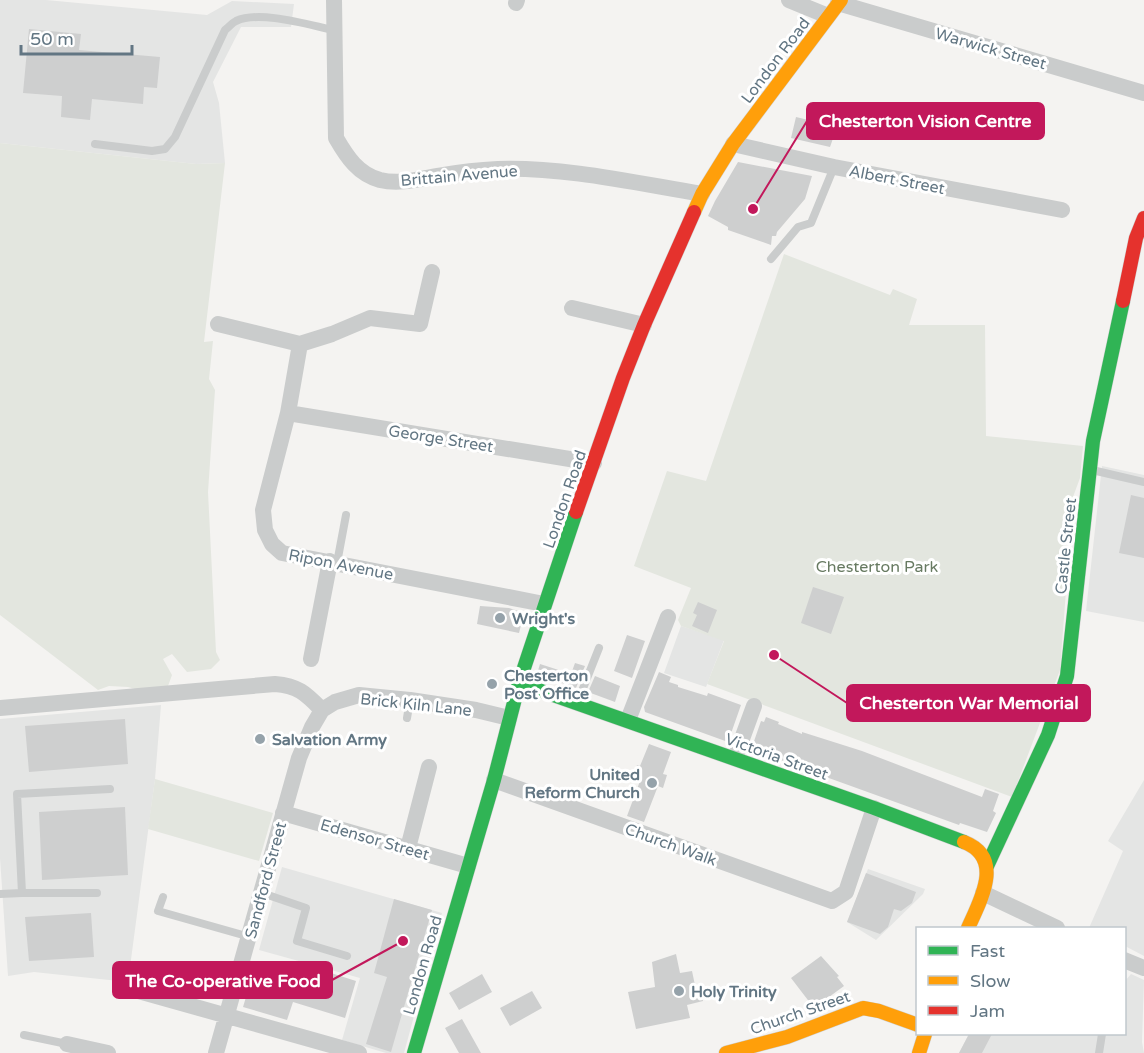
<svg xmlns="http://www.w3.org/2000/svg" width="1144" height="1053" font-family="'Varela Round',sans-serif">
<style>
.built{fill:#e4e5e4}
.green{fill:#e3e6df}
.building{fill:#cecfcf}
.lines{fill:none;stroke-linecap:round;stroke-linejoin:round}
.fast-casing{stroke:#d0d1d1;stroke-width:15}
.slow-casing{stroke:#d0d1d1;stroke-width:15}
.jam-casing{stroke:#d0d1d1;stroke-width:15}
.lane{stroke:#cacccc;stroke-width:8}
.street{stroke:#cacccc;stroke-width:16}
.fast{stroke:#30b455;stroke-width:14}
.slow{stroke:#ff9f0a;stroke-width:14}
.jam{stroke:#e5322d;stroke-width:14}
.poi-dot{fill:#95a2aa;stroke:#fff;stroke-width:2}
.labels{text-anchor:middle;stroke-width:6;stroke-linejoin:round;paint-order:stroke}
.street-label{font-size:16px;fill:#627683;stroke:#fff}
.park-label{font-size:16px;fill:#677a61;stroke:#fff}
.poi-label{font-size:16px;font-weight:bold;fill:#627683;stroke:#fff;text-anchor:start}
.leader{fill:none;stroke:#c2185b;stroke-width:2}
.callout-dot{fill:#c2185b;stroke:#fff;stroke-width:2}
.callout{fill:#c2185b;stroke:#c2185b;stroke-width:2}
.callout-label{font-size:18px;text-anchor:middle;font-weight:bold;fill:#fff}
</style>
<rect width="100%" height="100%" fill="#f4f3f1"/>
<path class="built" d="M0,0h46l161,15 25,-14 62,3 -3,23h-50l-28,55 6,21 6,60 -29,1 -196,-21z
M1102,466l42,9v147l-58,-11z
M681,626l43,14 -18,47 -42,-14z
M161,705l-6,74 -27,203 -94,-10 -26,4 -8,-118v-139z
M1144,780v176l-19,-10 -1,-18h-35l34,-77 -15,-10z
M282,867l160,46 -38,140h-18l-44,-13 18,-62 -101,-28z
M868,869l57,20 -2,5 -47,46 -29,-18z
M1131,974l13,6 -2,62 2,11h-185l10,-19h155l1,-53z"/>
<path class="green" d="M0,143l196,21 29,-1 -21,179 9,-1 -4,38 6,11 -7,102 8,160 4,8 -9,9 -24,3 -15,-18 -9,5 9,16 -4,11 -26,5 -14,-4 -19,-1 -11,4 -98,-75z
M784,254l106,41 3,-6 24,10 -8,26h76l1,111 97,10 -3,32 -20,54 9,19 -9,119 -48,127 -305,-113 17,-43 -43,-15 -3,-6 13,-32 -57,-22 33,-95 39,10z
M155,779l118,34 -14,48 -111,-32z"/>
<path class="building" d="M29,29l52,5 -2,16 81,7 -3,31 -13,-1 -1,17 -51,-5 -2,21 -29,-3 1,-21 -39,-3z
M796,117l41,10 -7,20 -39,-9z
M738,162l74,14 -7,23 -28,33 -1,4h-4l-1,9 -43,-15v-3l-20,-11 7,-15z
M1131,495l13,3v60l-25,-5z
M813,587l31,10 -13,37 -30,-11z
M698,602l19,8 -9,23 -16,-7 5,-11 -4,-2z
M480,606l29,2 15,5 -5,20 -42,-9z
M627,635l18,6 -13,37 -18,-7z
M575,663l10,3 -9,22 -39,-14 3,-10 31,10z
M659,672l12,5 -2,5 9,3v2l29,9 1,-3 33,12 -13,37 -83,-30 -1,-5z
M595,676l25,10 -5,16 -27,-10z
M766,717l13,5 -1,2 24,10v-2l60,19 120,46 3,-8 14,5 -6,17 3,2 -9,19 -27,-9 -1,2 -205,-74 -2,-4 9,-26 3,1z
M125,719l3,45 -99,8 -4,-46z
M649,744l22,8 -8,22 4,1 -4,13 -5,-2 -14,36 -17,-6 13,-35 -7,-3 4,-13 3,1z
M125,807l3,68 -86,5 -3,-68z
M866,873l50,19 -4,11 -11,8 -7,-2 -6,18 -8,7 -33,-12z
M394,899l38,11 -41,142 -25,-8 21,-67 -13,-4z
M91,913l3,44 -65,4 -4,-44z
M676,954l4,19 12,-2 4,19 5,-1 2,12 -16,4 3,13 -54,11 -8,-37 27,-5 -3,-25z
M821,956l18,20 -2,1 7,9 -30,22 -23,-30z
M309,966l47,15 -11,37 -52,-16 -6,18 -44,-13 12,-40 49,14z
M482,974l10,18 -33,18 -10,-17z
M532,991l10,17 -32,18 -10,-18z
M462,1019l19,34h-22l-14,-25z
M969,1034h23l-10,19h-23z"/>
<g class="lines">
<g class="fast-casing">
<path id="fast" d="M519,683l355,125 90,34
M987,866l61,-131 19,-59 26,-235 30,-140
M414,1053l80,-273 25,-97 57,-171"/>
</g>
<g class="slow-casing">
<path id="slow" d="M694,212l8,-18 31,-50 108,-144
M964,842c41,16 16,59 4,86
M726,1053l61,-16 76,-29 16,3 39,14
M919,1053l6,-19"/>
</g>
<g class="jam-casing">
<path id="jam" d="M1123,301l13,-63 8,-20
M576,512l47,-134 21,-53 50,-113"/>
</g>
<path class="lane" d="M95,144l57,7 13,-2 10,-12 50,-107c4,-3 7,-7 11,-9 24,-11 73,4 98,9
M771,259l27,-32 13,-4 23,-56
M1092,470l52,12
M337,563l9,-48
M578,701l21,-53
M407,718l3,-18
M22,893h75
M262,893l44,15 -9,33 50,15
M0,894l22,-1 -5,-99 93,-5
M163,897l-5,14 92,26
M24,1035l43,9
M1099,1053l3,-19"/>
<path class="street" d="M334,0l2,138c11,19 22,36 44,42 21,5 43,-2 64,-5 17,-3 36,-5 54,-6 68,-2 137,14 204,25
M789,0l39,16
M516,3l1,-3
M838,3l306,90
M733,144l101,23 228,43
M572,308l72,17
M218,324l82,20 32,-10 38,-16 50,6 12,-52
M300,344l-12,69 -25,97 2,20 7,14 10,9 262,51
M288,413l306,50
M311,659l19,-98
M0,708l275,-24c24,2 31,10 47,26
M628,720l40,-103
M735,758l19,-52
M494,780l338,121 14,-9 28,-84
M283,813l185,53
M408,848l21,-81
M983,893l74,35
M1124,960l20,8
M135,990l224,63
M67,1044l41,9
M216,1053l83,-295 13,-31 10,-17 13,-8 24,-7 51,5 66,10 33,8"/>
<use href="#fast" class="fast"/>
<use href="#slow" class="slow"/>
<use href="#jam" class="jam"/>
</g>
<g class="poi-dot">
<circle cx="500" cy="618" r="6"/>
<circle cx="492" cy="684" r="6"/>
<circle cx="260" cy="739" r="6"/>
<circle cx="652" cy="783" r="6"/>
<circle cx="679" cy="991" r="6"/>
</g>
<g class="labels">
<g class="street-label">
<text transform="translate(991 48) rotate(16)" y="6">Warwick Street</text>
<text transform="translate(775 60) rotate(-53)" y="6">London Road</text>
<text transform="translate(459 175) rotate(-5)" y="6">Brittain Avenue</text>
<text transform="translate(897 179) rotate(11)" y="6">Albert Street</text>
<text transform="translate(441 438) rotate(9)" y="6">George Street</text>
<text transform="translate(564 499) rotate(-71)" y="6">London Road</text>
<text transform="translate(1065 546) rotate(-84)" y="6">Castle Street</text>
<text transform="translate(341 564) rotate(11)" y="6">Ripon Avenue</text>
<text transform="translate(416 704) rotate(6)" y="6">Brick Kiln Lane</text>
<text transform="translate(777 756) rotate(20)" y="6">Victoria Street</text>
<text transform="translate(375 839) rotate(16)" y="6">Edensor Street</text>
<text transform="translate(671 844) rotate(20)" y="6">Church Walk</text>
<text transform="translate(265 880) rotate(-75)" y="6">Sandford Street</text>
<text transform="translate(422 965) rotate(-74)" y="6">London Road</text>
<text transform="translate(800 1012) rotate(-19)" y="6">Church Street</text>
</g>
<g class="park-label">
<text x="877" y="572">Chesterton Park</text>
</g>
<g class="poi-label">
<text x="512" y="624">Wright's</text>
<text x="504" y="681">Chesterton<tspan x="504" dy="18">Post Office</tspan></text>
<text x="272" y="745">Salvation Army</text>
<text x="640" y="780" text-anchor="end">United<tspan x="640" dy="18">Reform Church</tspan></text>
<text x="691" y="997">Holy Trinity</text>
</g>
</g>
<path class="leader" d="M753 209L807 121M774 655L847 703M403 941L332 980"/>
<g class="callout-dot">
<circle cx="753" cy="209" r="6"/>
<circle cx="774" cy="655" r="6"/>
<circle cx="403" cy="941" r="6"/>
</g>
<g class="callout">
<rect x="807" y="103" width="237" height="36" rx="6"/>
<rect x="847" y="685" width="243" height="36" rx="6"/>
<rect x="113" y="962" width="219" height="36" rx="6"/>
</g>
<g class="callout-label">
<text x="925" y="127">Chesterton Vision Centre</text>
<text x="969" y="709">Chesterton War Memorial</text>
<text x="223" y="987">The Co-operative Food</text>
</g>
<rect x="916" y="927" width="210" height="108" fill="#ffffff" stroke="#c0c8cd" stroke-width="1.5"/>
<rect x="928" y="946" width="30" height="9" fill="#30b455" stroke="#c0c8cd" stroke-width="1.5"/>
<text x="970" y="957" font-size="18" fill="#627683">Fast</text>
<rect x="928" y="976" width="30" height="9" fill="#ff9f0a" stroke="#c0c8cd" stroke-width="1.5"/>
<text x="970" y="987" font-size="18" fill="#627683">Slow</text>
<rect x="928" y="1006" width="30" height="9" fill="#e5322d" stroke="#c0c8cd" stroke-width="1.5"/>
<text x="970" y="1017" font-size="18" fill="#627683">Jam</text>
<path d="M21 45v9h111v-9" fill="none" stroke="#627683" stroke-width="3"/>
<text x="30" y="45" font-size="18" fill="#627683" stroke="#ffffff" stroke-width="4.5" paint-order="stroke">50 m</text>
</svg>
